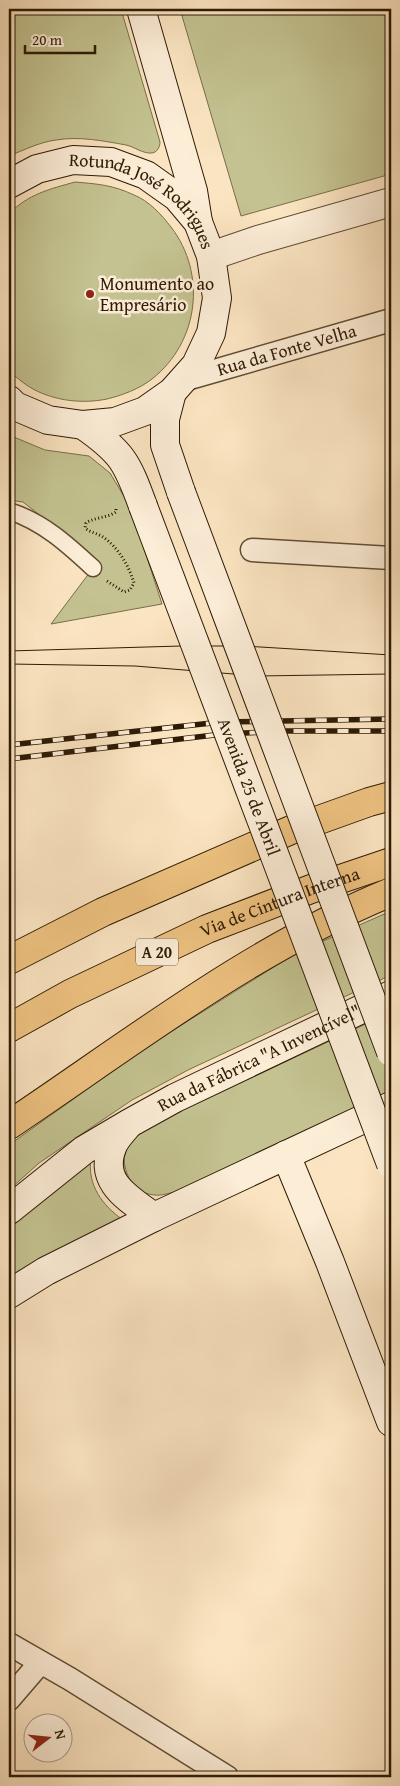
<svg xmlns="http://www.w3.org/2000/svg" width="400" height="1786" font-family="'Gentium Book Plus',serif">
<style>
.green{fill:#c3c290;stroke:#786e4a}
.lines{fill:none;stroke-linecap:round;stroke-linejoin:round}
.pedestrian-casing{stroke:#614c33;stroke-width:19}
.minor-casing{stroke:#614c33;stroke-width:25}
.tertiary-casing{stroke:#614c33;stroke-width:30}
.secondary-casing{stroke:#2e1a04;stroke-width:30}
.motorway-casing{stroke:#2e1a04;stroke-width:30}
.path{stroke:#2e1a04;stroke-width:3;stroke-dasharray:1 2.5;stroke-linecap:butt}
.pedestrian{stroke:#fcedd7;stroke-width:16}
.minor{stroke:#fcedd7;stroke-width:22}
.tertiary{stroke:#fcedd7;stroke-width:28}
.secondary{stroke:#fcedd7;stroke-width:28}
.motorway{stroke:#eec280;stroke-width:28}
.tram{stroke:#2e1a04;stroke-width:1}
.rail-casing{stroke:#2e1a04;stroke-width:5.5}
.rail{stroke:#fcedd7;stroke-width:4;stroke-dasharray:11;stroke-linecap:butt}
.secondary-bridge-casing{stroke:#2e1a04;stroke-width:30;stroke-linecap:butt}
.secondary-bridge{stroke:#fcedd7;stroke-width:28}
.poi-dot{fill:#8f2418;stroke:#fcedd7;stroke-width:2}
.labels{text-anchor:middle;stroke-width:5;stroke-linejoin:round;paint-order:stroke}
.shield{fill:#fcedd7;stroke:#6c5943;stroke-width:1}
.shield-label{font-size:16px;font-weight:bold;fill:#2e1a04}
.street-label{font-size:18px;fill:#2e1a04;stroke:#fcedd7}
.poi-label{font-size:18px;fill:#2e1a04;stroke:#fcedd7;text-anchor:start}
</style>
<rect width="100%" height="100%" fill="#fbe4c1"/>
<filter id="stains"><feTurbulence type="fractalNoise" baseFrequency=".004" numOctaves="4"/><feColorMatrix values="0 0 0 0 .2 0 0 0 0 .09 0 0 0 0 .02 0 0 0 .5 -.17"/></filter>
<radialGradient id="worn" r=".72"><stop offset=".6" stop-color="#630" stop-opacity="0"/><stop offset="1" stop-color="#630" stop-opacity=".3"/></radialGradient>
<path class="green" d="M9,9h112l39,133c0,4 -2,10 -8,11 -9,1 -17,-6 -26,-8 -22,-4 -47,-9 -70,-5 -16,2 -32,10 -47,16z
M180,9h211v165l-150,42z
M75,182c23,2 38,3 59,13 15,6 27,19 37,32 36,47 28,115 -19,152 -13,10 -29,16 -45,20 -24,5 -52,2 -74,-10 -8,-4 -16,-12 -24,-17v-158c19,-20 41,-25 66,-32z
M9,435l36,15 44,6 21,17 21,35 31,96 -111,20 42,-56 -28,-33 -42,-33 -14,-2z
M391,911v64l-203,95 -56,30 -93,63 -30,27v-45l136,-97 151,-95z
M391,1012v83l-216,97c-6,1 -14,4 -20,3 -24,-1 -37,-30 -28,-51 2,-5 9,-10 14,-14z
M91,1158c-4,27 11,47 32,62l-114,66v-64z"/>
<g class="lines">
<g class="pedestrian-casing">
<path id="pedestrian" d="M9,511c34,11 58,33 84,57"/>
</g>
<g class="minor-casing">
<g id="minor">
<path id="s1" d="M183,380l208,-60"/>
<path d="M252,550l139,8"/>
<path d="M9,1644l61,35 157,98"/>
<path d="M9,1699l31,-36"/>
</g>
</g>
<g class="tertiary-casing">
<path id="tertiary" d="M211,256l47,-16 133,-38"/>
</g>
<g class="secondary-casing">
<g id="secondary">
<path d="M141,9l52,182 5,31"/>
<path id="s2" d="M9,184l28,-15 36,-9 38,2 35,13 31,22 21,25 13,34 6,42 -6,35 -15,32 -24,27 -27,19 -30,11 -32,3 -35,-5 -33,-14 -6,-6"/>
<path d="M172,392l-7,27v26l16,47"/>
<path d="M83,425c39,27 44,37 60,81"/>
<path d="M127,1126c-5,6 -11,12 -14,19 -16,37 15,53 41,72"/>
<path d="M286,1155l44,107 61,160"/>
<path id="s3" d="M9,1210l75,-60 44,-26 47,-26 216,-103"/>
<path d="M9,1294l37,-23 108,-54 237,-111"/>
</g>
</g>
<g class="motorway-casing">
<g id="motorway">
<path d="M9,960l94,-48 188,-82 78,-28 22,-6"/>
<path id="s4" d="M9,1028l61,-34 137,-65 104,-40 80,-27"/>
<path d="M9,1125c124,-83 243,-176 382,-233"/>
</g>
</g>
<path class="path" d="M107,581l17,11 6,-2 4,-7c-5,-17 -16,-36 -31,-46 -6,-4 -12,-4 -18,-9l1,-5c9,-6 21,-5 30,-11v-4"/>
<use href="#pedestrian" class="pedestrian"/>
<use href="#minor" class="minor"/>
<use href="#tertiary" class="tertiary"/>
<use href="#secondary" class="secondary"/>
<use href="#motorway" class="motorway"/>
<path class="tram" d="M9,651l172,-5h63l147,9
M9,664l126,2 123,10 133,-2"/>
<g class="rail-casing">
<path id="rail" d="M9,745l212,-23 170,-3
M9,759l214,-25 64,-3h104"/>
</g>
<use href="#rail" class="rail"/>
<g class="secondary-bridge-casing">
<g id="secondary-bridge">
<path d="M181,492l210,560"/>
<path id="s5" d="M143,506l248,658"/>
</g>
</g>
<use href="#secondary-bridge" class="secondary-bridge"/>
</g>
<circle class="poi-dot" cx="90" cy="294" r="5"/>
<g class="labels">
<rect class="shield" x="136" y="938.5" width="42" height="27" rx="4"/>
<g class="shield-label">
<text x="157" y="958">A 20</text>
</g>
<g class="street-label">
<text dy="6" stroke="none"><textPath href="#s2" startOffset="154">Rotunda José Rodrigues</textPath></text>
<text dy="6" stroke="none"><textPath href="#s1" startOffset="108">Rua da Fonte Velha</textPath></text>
<text dy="6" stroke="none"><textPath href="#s5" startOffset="300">Avenida 25 de Abril</textPath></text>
<text dy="6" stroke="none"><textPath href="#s4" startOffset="299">Via de Cintura Interna</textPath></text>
<text dy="6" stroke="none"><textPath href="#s3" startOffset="294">Rua da Fábrica "A Invencível"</textPath></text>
</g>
<g class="poi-label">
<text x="100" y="290">Monumento ao<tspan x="100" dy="21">Empresário</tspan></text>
</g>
</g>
<rect width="400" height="1786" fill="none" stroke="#fbe4c1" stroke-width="30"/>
<rect x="10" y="10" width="380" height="1766" fill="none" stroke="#2e1a04" stroke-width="2.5"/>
<rect x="15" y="15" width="370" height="1756" fill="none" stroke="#2e1a04"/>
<g transform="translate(48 1738) rotate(74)"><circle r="24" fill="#fcedd7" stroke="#aa9983"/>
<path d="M0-4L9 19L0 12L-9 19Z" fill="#8f2418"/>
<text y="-8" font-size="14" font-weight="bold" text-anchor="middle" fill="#2e1a04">N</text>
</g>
<path d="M25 45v8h70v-8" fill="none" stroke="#2e1a04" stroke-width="2.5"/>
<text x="32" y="45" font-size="15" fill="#2e1a04" stroke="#fcedd7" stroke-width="4" paint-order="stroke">20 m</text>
<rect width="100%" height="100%" filter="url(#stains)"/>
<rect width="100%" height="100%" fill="url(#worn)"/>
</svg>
